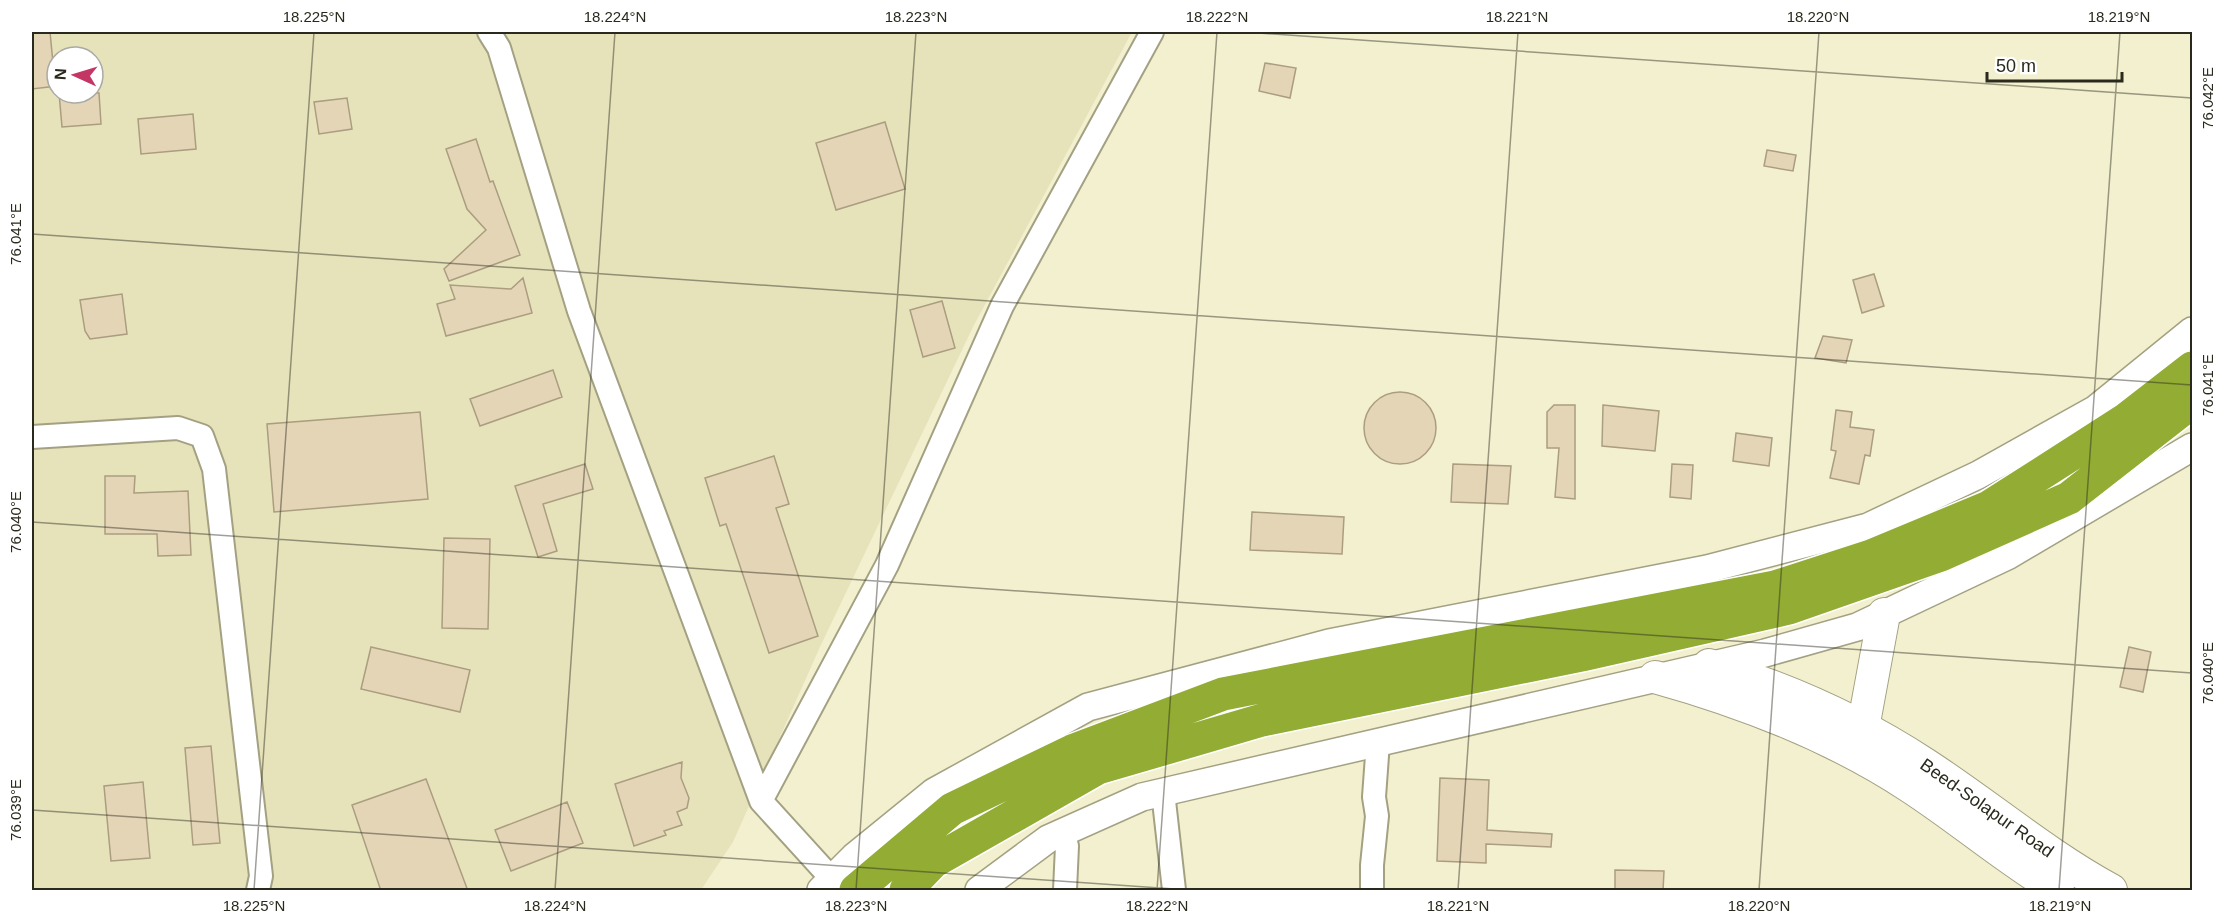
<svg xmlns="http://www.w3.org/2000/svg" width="2224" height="922" font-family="Arial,sans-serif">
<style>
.built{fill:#e6e3bb;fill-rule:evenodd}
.building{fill:#e4d5b7;stroke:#ab9d80;stroke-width:1.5}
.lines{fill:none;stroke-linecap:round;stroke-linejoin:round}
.minor-casing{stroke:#a3a182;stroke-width:26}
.tertiary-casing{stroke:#a3a182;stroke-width:30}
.secondary-casing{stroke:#a3a182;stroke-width:34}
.trunk-casing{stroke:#fff;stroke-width:36}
.minor{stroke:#fff;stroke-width:22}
.tertiary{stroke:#fff;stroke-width:27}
.secondary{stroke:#fff;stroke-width:32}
.trunk{stroke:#92ac34;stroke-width:33}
.ticks{fill:none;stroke:#2a291d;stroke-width:1.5;stroke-opacity:0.45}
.labels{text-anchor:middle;stroke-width:4.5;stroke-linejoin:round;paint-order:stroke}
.street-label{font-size:18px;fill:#2a291d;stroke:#fff}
.neatline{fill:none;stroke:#2a291d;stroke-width:2}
.ticks-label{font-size:15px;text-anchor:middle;fill:#2a291d}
</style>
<rect width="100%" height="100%" fill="#f2f0cf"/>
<path class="built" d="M32,32h1100l-158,293 -154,322 -87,195 -32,48h-669zM57,57h36v36h-36z"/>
<path class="building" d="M32,32h18l3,31 4,-1v24l-25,3z
M1265,63l31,5 -6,30 -31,-7z
M59,93h40l2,31 -39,3z
M347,98l5,31 -33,5 -5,-32z
M193,114l3,35 -55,5 -3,-35z
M885,122l20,67 -69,21 -20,-67z
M476,139l14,43 3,-1 27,74 -71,26 -5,-12 42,-39 -19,-21 -21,-60z
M1767,150l29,5 -3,16 -29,-5z
M1874,274l10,32 -22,7 -9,-33z
M523,278l9,35 -86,23 -9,-32 18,-5 -5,-14 61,4z
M122,294l5,40 -37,5 -5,-8 -5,-31z
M942,301l13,47 -32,9 -13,-47z
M1823,336l29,4 -6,23 -31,-5z
M553,370l9,27 -82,29 -10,-27z
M1364 428a36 36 0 1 1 72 0a36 36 0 1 1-72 0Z
M1554,405h21v94l-20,-2 4,-49h-12v-36z
M1603,405l56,6 -4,40 -53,-5z
M1836,410l16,2 -2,15 24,3 -4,26 -5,-1 -6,29 -29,-6 6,-27 -5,-1z
M420,412l8,87 -154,13 -7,-88z
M1736,433l36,5 -3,28 -36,-5z
M774,456l15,48 -13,4 42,128 -49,17 -43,-129 -6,2 -15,-48z
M585,464l8,25 -50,15 14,47 -19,6 -23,-71z
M1453,464l58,2 -3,38 -57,-2z
M1672,464l21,1 -2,34 -21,-2z
M105,476h30l-1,17 54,-2 3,64 -33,1 -1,-22h-52z
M1252,512l92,5 -2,37 -92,-4z
M444,538l46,1 -2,90 -46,-1z
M371,647l99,23 -10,42 -99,-23z
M2129,647l22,5 -8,40 -23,-5z
M211,746l9,97 -27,2 -8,-97z
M682,762l-1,16 8,20 -2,10 -10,4 5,13 -18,6 2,4 -32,11 -19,-62z
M1440,778l49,2 -2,50 65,4 -1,13 -65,-3v19l-49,-2z
M426,779l42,112h-87l-29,-86z
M143,782l7,76 -39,3 -7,-75z
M567,802l16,41 -72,28 -16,-41z
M1615,870l49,1 -1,20h-48z"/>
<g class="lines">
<g class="minor-casing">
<path id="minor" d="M489,32l10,16 80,263 182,490 81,89
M32,437l146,-9 24,8 12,33 47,407 -3,14
M1163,792l11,98
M761,801l126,-236 115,-259 150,-274
M1065,890l2,-44 -4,-12 3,-3
M1372,890v-25l5,-49 -3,-19 4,-55"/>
</g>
<g class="tertiary-casing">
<path id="tertiary" d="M821,890l33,-33 80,-65 154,-85 241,-64 378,-74 161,-42 110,-52 118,-66 96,-78
M979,890l69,-51 94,-42 623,-144 92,-26 150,-71 185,-109"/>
</g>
<g class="secondary-casing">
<path id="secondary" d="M1709,665c77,23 149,55 216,99 63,41 120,90 186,126
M1655,677c90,25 176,58 254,109 51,33 97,73 149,104
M1856,747l7,-19 21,-114"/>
</g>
<g class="trunk-casing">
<path id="trunk" d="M856,890l96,-81 120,-58 151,-57 552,-107 96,-31 118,-49 136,-87 67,-52
M906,890l27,-28 165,-94 164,-48 324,-66 203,-46 152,-53 128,-57 123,-96"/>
</g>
<use href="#minor" class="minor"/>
<use href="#tertiary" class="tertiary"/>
<use href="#secondary" class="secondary"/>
<use href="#trunk" class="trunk"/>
</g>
<path class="ticks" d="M1245,32l947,66M32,234l2160,151M32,522l2160,151M32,810l1157,80M254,890l60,-858M555,890l60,-858M856,890l60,-858M1157,890l60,-858M1458,890l60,-858M1759,890l60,-858M2059,890l61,-858"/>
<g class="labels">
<g class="street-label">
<text transform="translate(1987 808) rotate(35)" y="6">Beed-Solapur Road</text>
</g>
</g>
<rect width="2224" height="922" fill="none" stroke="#ffffff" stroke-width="66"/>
<g transform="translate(75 75) rotate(274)"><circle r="28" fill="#ffffff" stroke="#aaa9a5" stroke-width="1.5"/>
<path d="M0-4.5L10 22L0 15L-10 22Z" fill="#c43663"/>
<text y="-9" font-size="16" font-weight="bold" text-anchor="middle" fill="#2a291d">N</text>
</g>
<path d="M1987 72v9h135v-9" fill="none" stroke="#2a291d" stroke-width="3"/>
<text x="1996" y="72" font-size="18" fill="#2a291d" stroke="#ffffff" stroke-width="4.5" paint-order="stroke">50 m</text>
<rect x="33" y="33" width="2158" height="856" class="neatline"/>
<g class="ticks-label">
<text x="314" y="22">18.225°N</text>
<text x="615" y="22">18.224°N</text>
<text x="916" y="22">18.223°N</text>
<text x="1217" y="22">18.222°N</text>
<text x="1517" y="22">18.221°N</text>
<text x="1818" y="22">18.220°N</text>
<text x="2119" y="22">18.219°N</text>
<text transform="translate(2208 98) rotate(-90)" y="5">76.042°E</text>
<text transform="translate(16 234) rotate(-90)" y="5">76.041°E</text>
<text transform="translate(2208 385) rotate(-90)" y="5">76.041°E</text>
<text transform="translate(16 522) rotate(-90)" y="5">76.040°E</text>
<text transform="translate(2208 673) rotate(-90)" y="5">76.040°E</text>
<text transform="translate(16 810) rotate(-90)" y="5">76.039°E</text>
<text x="254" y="911">18.225°N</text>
<text x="555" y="911">18.224°N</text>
<text x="856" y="911">18.223°N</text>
<text x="1157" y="911">18.222°N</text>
<text x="1458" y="911">18.221°N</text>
<text x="1759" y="911">18.220°N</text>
<text x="2060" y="911">18.219°N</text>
</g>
</svg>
